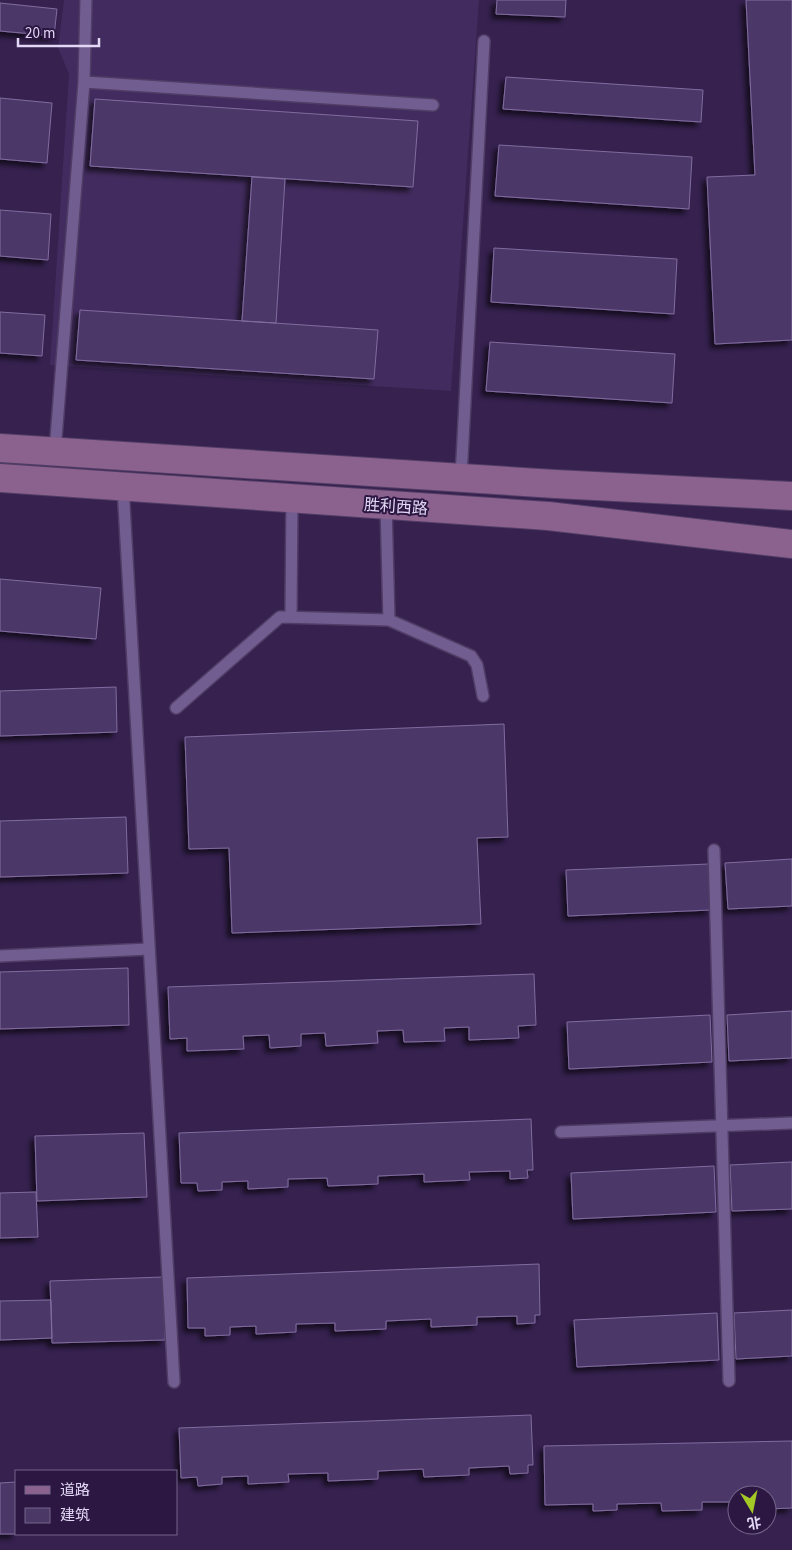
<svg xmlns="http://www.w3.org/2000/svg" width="792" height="1550" font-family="'Source Sans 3','Noto Sans SC',sans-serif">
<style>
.built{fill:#422b5e}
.building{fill:#4c3867;stroke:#816ca0;filter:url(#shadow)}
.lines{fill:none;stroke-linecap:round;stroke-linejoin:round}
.lane-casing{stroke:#503d65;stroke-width:14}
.secondary-casing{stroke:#503d65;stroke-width:30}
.lane{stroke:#725d90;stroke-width:11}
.secondary{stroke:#8b618d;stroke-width:28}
.labels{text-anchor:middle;stroke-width:4;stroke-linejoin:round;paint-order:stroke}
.street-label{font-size:16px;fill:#e2d7f4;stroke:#2c1743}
</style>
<defs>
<filter id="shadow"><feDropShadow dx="-4.5" dy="4.5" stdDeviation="2.5" flood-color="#0009"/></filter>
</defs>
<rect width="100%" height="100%" fill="#36214f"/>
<path class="built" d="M64,0h415l-28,391 -401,-26 19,-291 -11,-26z"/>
<path class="building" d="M497,0h69l-1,17 -69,-3z
M746,0h46v340l-77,4 -8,-167 48,-2z
M0,3l57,6 -3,27 -54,-5z
M506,77l197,13 -2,32 -198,-13z
M0,98l52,5 -5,60 -47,-4z
M95,99l323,22 -5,66 -323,-21z
M499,145l193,12 -3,52 -194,-13z
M252,177l33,2 -9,144 -34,-2z
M0,210l51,4 -3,46 -48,-4z
M494,248l183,11 -3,55 -183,-12z
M80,310l298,20 -4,49 -298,-19z
M0,312l45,3 -3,41 -42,-3z
M490,342l185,12 -3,49 -186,-12z
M0,579l101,9 -5,51 -96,-8z
M116,687l1,45 -117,4v-45z
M504,724l4,113 -31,1 4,86 -249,9 -3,-85 -40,1 -4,-112z
M126,817l2,56 -128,4v-56z
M792,859v47l-64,3 -3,-46z
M709,864l2,46 -143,6 -2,-46z
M128,968l1,57 -129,4v-57z
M534,974l2,51 -18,1 1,12 -50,2v-13l-25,1 1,13 -41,1 -1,-12 -26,1 1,12 -52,3 -1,-13 -24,1v12l-31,2 -1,-13 -26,1 1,13 -57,2v-13l-17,1 -2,-52z
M792,1011v47l-63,3 -2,-46z
M710,1015l2,47 -143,7 -2,-47z
M531,1119l2,51h-6l1,8 -18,1v-8l-41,1 1,8 -46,2v-8l-46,2v8l-50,2 -1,-8 -39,1v8l-40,2v-8l-26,1v8l-24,1 -1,-8h-16l-2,-50z
M144,1133l3,64 -110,4 -2,-65z
M792,1162v47l-60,2 -2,-46z
M714,1166l2,46 -143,7 -2,-46z
M36,1192l2,45 -38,1v-45z
M539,1264l1,51h-5v8l-18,1v-8l-40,1v8l-46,2v-8l-45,2v8l-51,2v-8l-39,1v8l-40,2v-8l-26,1v8l-25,1v-8h-17l-1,-50z
M163,1277l2,63 -113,3 -2,-62z
M51,1300l1,38 -52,2v-39z
M792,1310v46l-56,3 -2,-46z
M717,1313l2,47 -142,7 -3,-47z
M531,1415l2,50h-5v8l-18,1 -1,-8 -40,2v7l-45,2 -1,-8 -45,2v8l-50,2v-8l-40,1 1,8 -41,2v-8l-26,1v7l-24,2 -1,-9 -16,1 -2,-50z
M792,1441v67l-25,1v-14h-30v7h-35v8l-40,1 -1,-8 -44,1v6l-24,1v-7l-48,1 -1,-59z
M16,1482v52h-16v-51z"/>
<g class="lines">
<g class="lane-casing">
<path id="lane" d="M84,82l349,23
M55,451l29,-369 2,-82
M461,478l23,-437
M123,487l51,895
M386,505l3,115
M291,617l1,-119
M176,708l104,-91 109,3 82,36 6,9 6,31
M714,850l15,531
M0,956l149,-7
M561,1132l231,-9"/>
</g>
<g class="secondary-casing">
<path id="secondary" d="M0,448l555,36 237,12
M0,478l548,38 244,28"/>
</g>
<use href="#lane" class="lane"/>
<use href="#secondary" class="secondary"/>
</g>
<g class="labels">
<g class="street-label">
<text transform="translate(396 506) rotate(4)" y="6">胜利西路</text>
</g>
</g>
<rect x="15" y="1470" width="162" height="65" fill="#2c1743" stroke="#75648a"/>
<rect x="25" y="1486" width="25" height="8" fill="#8b618d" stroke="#75648a"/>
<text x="60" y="1495" font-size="15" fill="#e2d7f4">道路</text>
<rect x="25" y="1508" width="25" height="15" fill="#4c3867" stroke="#75648a"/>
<text x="60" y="1520" font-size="15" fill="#e2d7f4">建筑</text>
<g transform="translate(752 1510) rotate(170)"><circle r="24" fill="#2c1743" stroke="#75648a"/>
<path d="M0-4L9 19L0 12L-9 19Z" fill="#a4c825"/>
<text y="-8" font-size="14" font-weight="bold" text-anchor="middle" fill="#e2d7f4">北</text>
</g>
<path d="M18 38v8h81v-8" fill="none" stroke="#e2d7f4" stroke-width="2.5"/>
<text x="25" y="38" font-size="15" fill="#e2d7f4" stroke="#2c1743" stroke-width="4" paint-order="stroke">20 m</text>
</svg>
